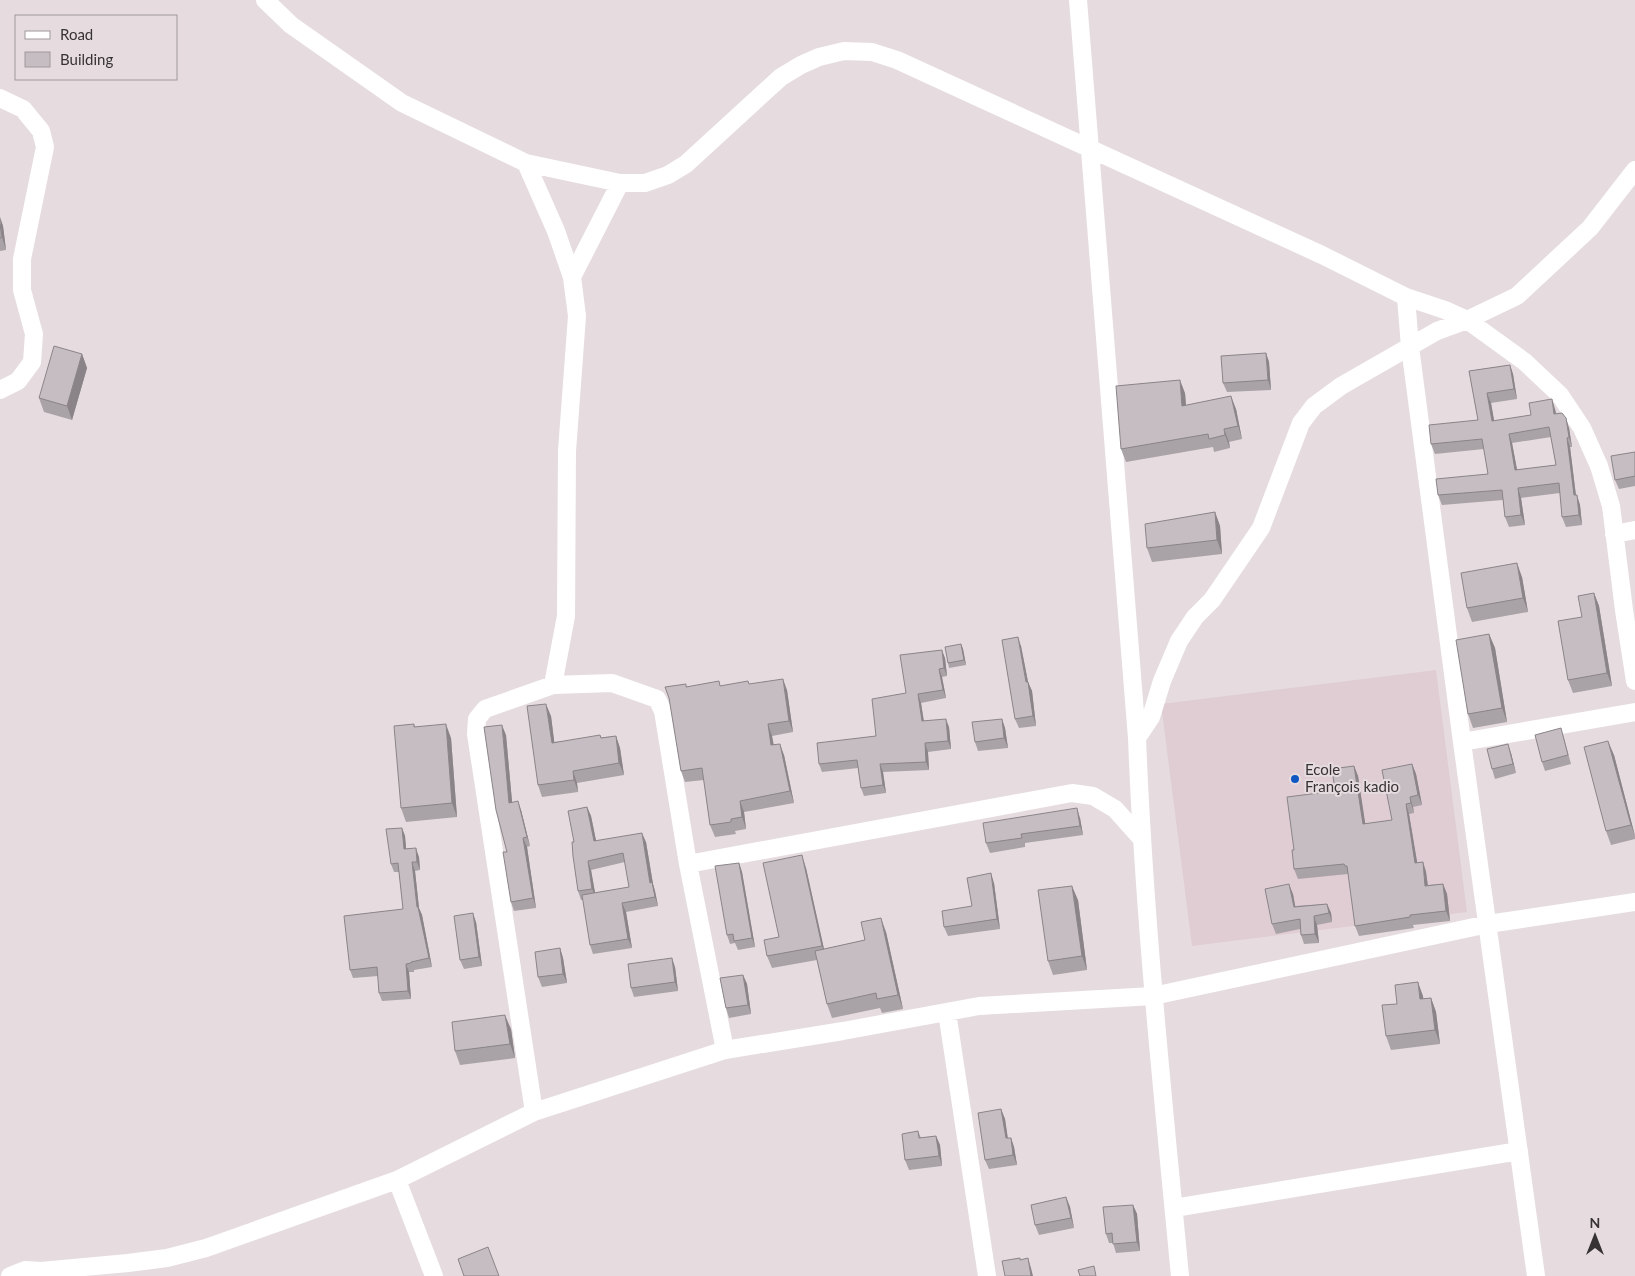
<svg xmlns="http://www.w3.org/2000/svg" width="1635" height="1276" font-family="Lato,sans-serif">
<style>
.built{fill:#e0cdd3}
.lines{fill:none;stroke-linecap:round;stroke-linejoin:round}
.minor{stroke:#fff;stroke-width:18}
.wall{fill:#a9a3a7;fill-rule:evenodd}
.shaded-wall{fill:#8a8488}
.building{fill:#c5bdc2;stroke:#8a8488;fill-rule:evenodd}
.poi-dot{fill:#1057c2;stroke:#e6dcdf;stroke-width:2}
.labels{text-anchor:middle;stroke-width:4;stroke-linejoin:round;paint-order:stroke}
.poi-label{font-size:15px;fill:#373334;stroke:#e6dcdf;text-anchor:start}
</style>
<rect width="100%" height="100%" fill="#e6dcdf"/>
<path class="built" d="M1436,670l31,242 -275,34 -31,-242z"/>
<g class="lines">
<path class="minor" d="M265,0l26,25 111,78 124,60 94,20h25l23,-8 18,-11 95,-87 20,-12 18,-8 25,-6 28,1 25,8 425,195 84,42 39,13 22,10 58,42 35,33 22,33 17,38 12,40 13,104 11,71
M1078,0l59,738c7,180 26,359 43,538
M0,98l23,11 18,22 4,16 -23,112v31l12,44 -2,28 -14,19 -18,9
M526,163l30,68 16,46 5,39 -10,135 -1,165 -13,69
M572,277l48,-94
M1406,297l4,50 52,395 74,534
M1614,534l21,-4
M1137,738l14,-21 11,-36 17,-40 16,-24 17,-17 49,-72 40,-105 13,-17 27,-20 96,-55 30,-11 50,-24 73,-68 45,-58
M1462,742l173,-30
M688,864l384,-71 21,3 22,13 26,29
M947,1012l40,264
M534,1112l-58,-378 1,-15 8,-10 68,-24 59,-2 45,16 6,12 25,153 37,186
M397,1180l37,96
M1174,1208l345,-57
M10,1276l15,-6 16,1 87,-8 39,-5 39,-10 191,-68 137,-68 191,-62 118,-19 136,-25 174,-10 335,-72 147,-22"/>
</g>
<path class="wall" d="M0,217l3,9 3,24 -6,1z
M1266,353l3,9 2,28 -44,2 -4,-9z
M82,354l5,14 -15,52 -28,-8 -5,-14z
M1510,365l3,9 4,25 -26,4 3,18 37,-6 24,-6 1,5 13,14 3,19h-2l6,48 4,10 2,20 -16,2 -4,-10 -2,-24 -39,5 4,27 -16,2 -4,-10 -2,-17 -61,5 -4,-10 50,-21 -4,-25 -49,5 -4,-10 47,-24 -9,-49zM1551,437l5,28 -39,5 -5,-27z
M1185,393l1,12 50,4 6,30 -13,3 1,6 -16,4 -1,-5 -87,15 -5,-13z
M1635,452v34l-16,3 -4,-9z
M1215,512l5,14 2,28 -70,8 -5,-14z
M1522,577l6,35 -56,10 -5,-14z
M1594,593l5,13 13,80 -39,7 -5,-13 14,-63z
M1489,634l6,14 12,74 -34,6 -5,-14z
M961,644l2,5 3,16 -17,3 -1,-5z
M1021,646l7,36 4,9 4,35 -17,2 -4,-9z
M945,658l2,18 -5,1 4,21 -25,5 3,18 25,6 2,22 -23,3 1,18 -46,2 3,21 -22,3 -3,-8 -3,-20 -36,4 -3,-8 57,-28 30,-43z
M749,684l38,6 6,42 -21,4 2,9 10,10 10,48 -50,9 2,17 -11,2 1,3 -21,3 -5,-12 -6,-45 -19,2 -4,-11 -11,-71 -5,-13 55,-1z
M551,716l3,26 62,-6 4,12 4,27 -47,8 1,9 -36,5 -4,-12z
M1002,719l3,9 3,20 -30,3 -3,-9z
M414,724l1,3 36,11 6,79 -51,5 -5,-14z
M506,735l6,67 9,8 9,36 -3,1 9,61 -22,3 -3,-9 -4,-50z
M1564,738l7,26 -26,7 -3,-9z
M1511,753l5,20 -21,6 -3,-10z
M1614,755l21,81v3l-24,6 -5,-14z
M1412,764l4,10 6,31 -9,2 1,6 -5,1 8,49 6,-1 3,10 2,13 15,-1 4,10 3,27 -37,4 1,3 -55,8 -4,-10 -6,-50 -1,-2 -50,5 -4,-10v-19l60,-84 4,10 7,48 27,-4z
M587,807l4,9 5,25 50,1 7,42 2,7 3,15 -32,6 6,36 -39,6 -3,-9 -7,-45h-2l-3,-9 -4,-49zM625,862l4,25 -34,6 -4,-23z
M1080,818l3,17 -58,8v4l-35,6 -4,-10z
M402,828l3,8 1,13 13,8 1,13 -5,1 4,37 3,7 10,52 -18,3v2h-5l2,27 -29,2 -3,-8 -1,-17 -25,2 -3,-8 53,-61 -4,-37h-5l-3,-8z
M739,863l3,9 13,75 -17,3 -3,-7 -5,1 -3,-9z
M806,868l18,81 41,-9 21,-8 17,77 -21,4 -2,-5 -48,10 -5,-14 -10,-44 -45,8 -5,-12 12,-19z
M994,883l6,46 -52,7 -4,-9 28,-21z
M1293,894l2,12 32,-2 4,9 1,9 -15,3 2,18 -15,1 -3,-9 -1,-6 -24,5 -4,-10z
M1078,900l9,70 -34,5 -5,-14z
M476,922l6,44 -18,3 -4,-9z
M560,948l3,10 4,25 -25,4 -4,-10z
M675,967l3,24 -44,6 -3,-9z
M743,975l4,9 4,30 -22,4 -3,-10z
M1423,996v3l8,-1 5,14 4,32 -49,6 -5,-14 11,-32z
M511,1029l4,29 -55,7 -5,-14z
M1001,1109l4,10 3,19h3l3,9 3,18 -28,4 -4,-9z
M918,1131l3,7 15,-2 4,9 2,21 -33,4 -4,-10z
M1066,1197l4,10 4,21 -35,7 -4,-10z
M1133,1205l4,9 3,37 -24,2 -3,-10h-4l-3,-9z"/>
<path class="shaded-wall" d="M0,217l3,9 3,24 -4,-13z
M1266,353l3,9 2,28 -3,-10z
M82,354l5,14 -15,52 -5,-14z
M1510,365l3,9 4,25 -3,-10z
M1180,380l5,13 2,26 -5,-13z
M1487,393l4,10 5,28 -4,-10z
M1231,396l5,13 6,30 -4,-13z
M1552,399l3,10 3,15 -4,-10z
M1566,418l3,10 3,19 -3,-10z
M1224,429l5,13 1,6 -5,-13z
M1509,434l3,9 7,37 -4,-10z
M1567,438l3,9 7,58 -3,-10z
M1518,488l3,10 4,27 -4,-10z
M1577,495l3,10 2,20 -3,-10z
M1215,512l5,14 2,28 -5,-14z
M1517,563l5,14 6,35 -5,-14z
M1594,593l5,13 13,80 -5,-13z
M1489,634l6,14 12,74 -5,-14z
M1018,637l3,9 8,41 -1,-5 4,9 4,35 -3,-10z
M961,644l2,5 3,16 -2,-5z
M942,650l3,8 2,18 -3,-8z
M939,669l3,8 4,21 -3,-8z
M783,679l4,11 6,42 -4,-11z
M918,694l3,9 4,27 -3,-9z
M546,704l5,12 5,39 -4,-12z
M946,719l3,8 2,22 -3,-8z
M1002,719l3,9 3,20 -4,-10z
M446,724l5,14 6,79 -5,-14z
M768,724l4,12 3,20 -4,-11z
M502,725l4,10 7,77 -4,-9z
M616,736l4,12 4,27 -5,-12z
M1608,741l6,14 21,81 -4,-11z
M925,743l3,9 1,18 -3,-8z
M780,744l4,11 10,48 -4,-12z
M1508,744l3,9 5,20 -3,-9z
M880,764l3,8 3,21 -3,-8z
M1412,764l4,10 6,31 -4,-10z
M1354,766l4,10 9,59 -4,-11z
M573,771l4,12 1,9 -4,-12z
M1410,797l3,10 1,6 -3,-10z
M518,801l3,9 9,36 -3,-9z
M740,801l4,11 2,17 -4,-12z
M1406,804l3,10 10,59 -4,-10z
M587,807l4,9 7,34 -4,-9z
M1077,808l3,10 3,17 -3,-9z
M402,828l3,8 2,22 -3,-9z
M642,833l4,9 7,42 2,7 3,15 -8,-23z
M523,838l4,9 9,61 -3,-10z
M416,848l3,9 1,13 -3,-8z
M802,855l4,13 20,90 -4,-12z
M588,861l3,9 5,28 -4,-9z
M412,862l3,9 4,37 3,7 10,52 -3,-9 -12,-51z
M1423,862l3,10 3,24 -4,-10z
M739,863l3,9 13,75 -3,-9z
M991,873l3,10 6,46 -3,-10z
M1289,884l4,10 4,22 -3,-9z
M1443,884l4,10 3,27 -4,-10z
M1072,886l6,14 9,70 -5,-14z
M622,903l4,9 6,36 -4,-9z
M1327,904l4,9 1,9 -3,-9z
M473,913l3,9 6,44 -3,-9z
M1314,916l3,9 2,18 -4,-9z
M881,918l5,14 17,77 -5,-14z
M560,948l3,10 4,25 -4,-9z
M672,958l3,9 3,24 -3,-9z
M406,964l3,8 2,27 -3,-8z
M743,975l4,9 4,30 -3,-9z
M1418,982l5,14 2,17 -5,-14z
M1431,998l5,14 4,32 -5,-14z
M505,1015l6,14 4,29 -5,-14z
M1001,1109l4,10 4,29 -3,-10z
M936,1136l4,9 2,21 -3,-10z
M1011,1138l3,9 3,18 -4,-10z
M1066,1197l4,10 4,21 -3,-10z
M1133,1205l4,9 3,37 -3,-9z
M1028,1258l3,10 2,8h-2z"/>
<path class="building" d="M0,224l2,13 -2,1z
M54,346l28,8 -15,52 -28,-8z
M1266,353l2,27 -45,3 -2,-27z
M1510,365l4,24 -27,4 5,28 39,-6 -2,-12 23,-4 2,15 8,-1 4,5 3,19 -2,1 7,57h3l2,20 -17,2 -3,-34 -41,5 3,27 -16,2 -3,-27 -64,5 -2,-16 52,-5 -6,-35 -51,5 -2,-19 49,-5 -9,-49zM1549,427l7,38 -41,5 -6,-36z
M1180,380l2,26 49,-10 7,30 -14,3 1,6 -16,4 -1,-5 -87,15 -5,-63z
M1635,452v24l-20,4 -4,-24z
M1215,512l2,28 -70,8 -2,-24z
M1517,563l6,35 -56,10 -6,-35z
M1594,593l13,80 -39,7 -10,-59 24,-4 -4,-21z
M1489,634l13,74 -34,6 -12,-74z
M1018,637l8,45h2l5,34 -18,3 -13,-79z
M961,644l3,16 -16,3 -3,-16z
M942,650l2,18 -5,1 4,21 -25,4 4,27 24,-2 2,22 -23,2 1,19 -46,2 3,21 -22,3 -4,-28 -38,4 -2,-21 59,-7 -4,-37 34,-6 -6,-38z
M783,679l6,42 -21,3 3,21 9,-1 10,47 -50,10 2,16 -11,2v3l-21,3 -8,-57 -21,3 -12,-73 -4,-11 21,-3v3l33,-6 1,5 28,-5 1,3z
M546,704l6,39 48,-8 1,3 15,-2 3,27 -46,8 1,9 -36,5 -11,-79z
M1002,719l2,19 -29,4 -3,-20z
M414,724v3l32,-3 6,79 -51,5 -7,-82z
M502,725l7,78 9,-2 9,36 -4,1 10,60 -22,4 -8,-50h4l-11,-42 -12,-83z
M1561,728l7,27 -26,7 -7,-27z
M1608,741l23,84 -25,6 -22,-84z
M1508,744l5,20 -21,5 -5,-20z
M1412,764l6,31 -8,2 1,6 -5,1 9,59 8,-1 2,24 18,-2 3,27 -36,4v2l-55,9 -8,-60h-2l-1,-2 -50,5 -2,-19h2l-7,-53 48,-6 -3,-22 22,-3 9,58 29,-4 -10,-50z
M587,807l7,34 48,-8 8,50 2,-1 3,15 -33,6 6,36 -38,6 -8,-50 47,-8 -6,-34 -35,8 4,28 -14,2 -5,-35 -1,-14h2l-6,-31z
M1077,808l3,18 -59,8 1,4 -36,5 -3,-20z
M402,828l2,21 12,-1 1,14h-5l5,45h1l11,51 -18,4v1l-5,1 2,27 -29,2 -2,-26 -27,3 -6,-54 59,-7 -5,-46 -7,1 -5,-35z
M802,855l20,91 -55,10 -3,-16 15,-3 -16,-74z
M739,863l13,75 -18,3 -1,-7 -6,1 -12,-69z
M991,873l6,46 -53,8 -2,-16 30,-5 -5,-28z
M1289,884l5,23 33,-3 2,9 -15,3 1,18 -14,1 -1,-16 -28,5 -7,-35z
M1072,886l10,70 -34,5 -10,-71z
M473,913l6,44 -19,3 -6,-44z
M881,918l17,77 -21,4 -1,-6 -49,11 -12,-53 50,-11 -4,-18z
M560,948l3,26 -25,3 -3,-25z
M672,958l3,24 -44,6 -3,-24z
M743,975l5,30 -22,3 -6,-30z
M1418,982l2,17 11,-1 4,32 -49,6 -4,-31 15,-1 -2,-19z
M505,1015l5,29 -55,7 -3,-29z
M1001,1109l5,29h5l2,17 -28,5 -7,-47z
M918,1131l1,7 17,-2 3,20 -34,4 -3,-26z
M1066,1197l5,21 -36,7 -4,-20z
M1133,1205l4,37 -24,2 -1,-11 -6,1 -3,-27z
M488,1247l11,29h-35l-6,-17z
M1020,1258v2l8,-2 3,18h-26l-3,-15z
M1094,1266l2,10h-16l-2,-6z"/>
<circle class="poi-dot" cx="1295" cy="779" r="5"/>
<g class="labels">
<g class="poi-label">
<text x="1305" y="775">Ecole<tspan x="1305" dy="17">François kadio</tspan></text>
</g>
</g>
<rect x="15" y="15" width="162" height="65" fill="#e6dcdf" stroke="#a0989b"/>
<rect x="25" y="31" width="25" height="8" fill="#ffffff" stroke="#a0989b"/>
<text x="60" y="40" font-size="15" fill="#373334">Road</text>
<rect x="25" y="52" width="25" height="15" fill="#c5bdc2" stroke="#a0989b"/>
<text x="60" y="65" font-size="15" fill="#373334">Building</text>
<g transform="translate(1595 1236)" stroke="#e6dcdf" stroke-width="4" paint-order="stroke">
<path d="M0-4L9 19L0 12L-9 19Z" fill="#373334"/>
<text y="-8" font-size="14" font-weight="bold" text-anchor="middle" fill="#373334">N</text>
</g>
</svg>
